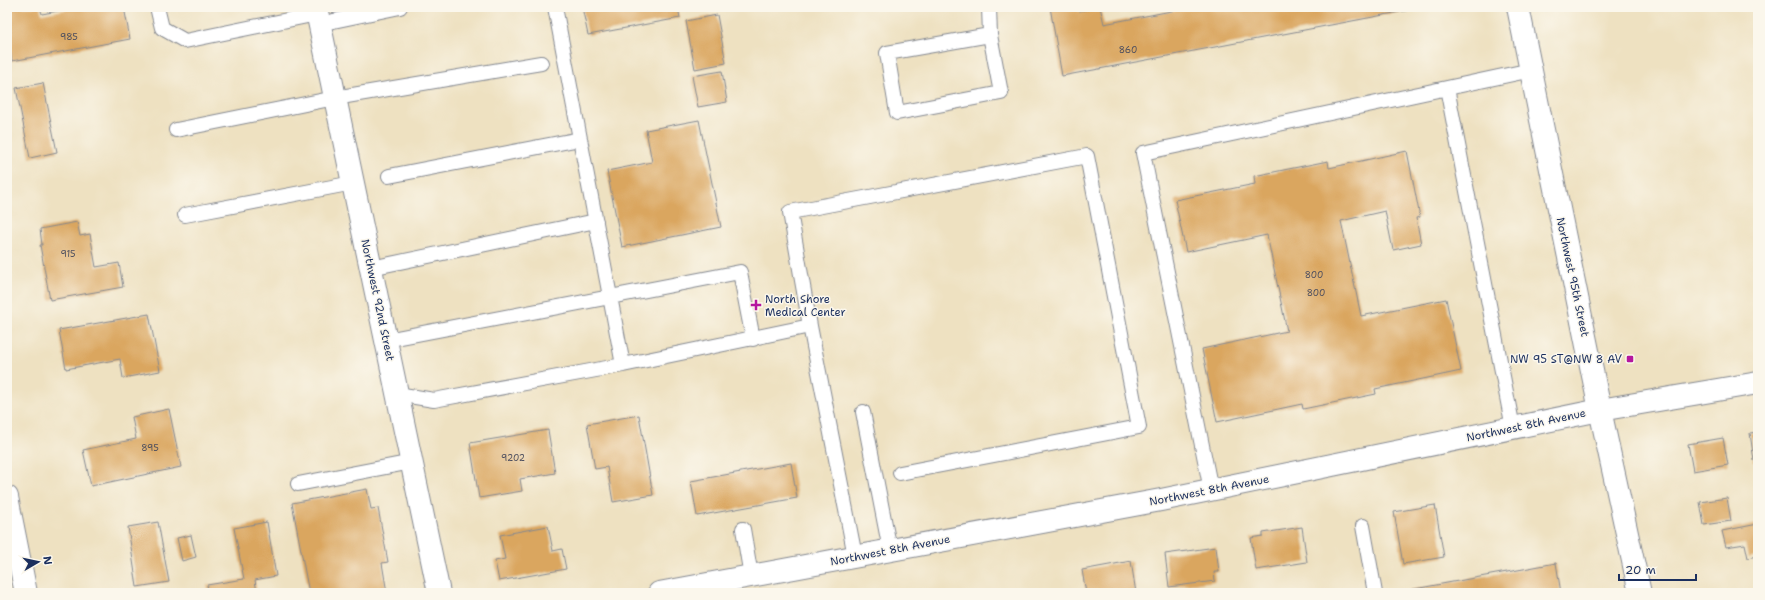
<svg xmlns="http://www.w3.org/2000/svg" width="1765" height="600" font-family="'Shantell Sans',sans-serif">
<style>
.building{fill:#daa65f}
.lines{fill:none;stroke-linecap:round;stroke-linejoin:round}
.lane-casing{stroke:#848890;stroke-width:16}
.street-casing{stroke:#848890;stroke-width:24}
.secondary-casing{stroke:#848890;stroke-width:24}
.lane{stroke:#fff;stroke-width:14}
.street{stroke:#fff;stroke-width:22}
.secondary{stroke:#fff;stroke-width:22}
.poi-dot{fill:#b5179e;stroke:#fbf7ec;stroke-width:1.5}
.labels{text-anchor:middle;stroke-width:3;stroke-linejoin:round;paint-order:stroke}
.number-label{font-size:9px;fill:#4b4d5e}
.street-label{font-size:11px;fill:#1b2f5e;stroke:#fbf7ec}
.poi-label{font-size:11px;fill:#1b2f5e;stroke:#fbf7ec;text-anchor:start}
</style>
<rect width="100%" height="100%" fill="#fbf7ec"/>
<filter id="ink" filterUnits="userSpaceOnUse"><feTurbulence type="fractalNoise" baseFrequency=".025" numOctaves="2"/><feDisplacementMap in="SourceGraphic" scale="8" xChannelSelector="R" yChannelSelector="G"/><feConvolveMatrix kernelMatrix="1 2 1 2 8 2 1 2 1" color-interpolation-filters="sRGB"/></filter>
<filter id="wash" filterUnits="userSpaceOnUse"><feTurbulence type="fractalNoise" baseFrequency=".012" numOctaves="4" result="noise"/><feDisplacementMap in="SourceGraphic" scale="16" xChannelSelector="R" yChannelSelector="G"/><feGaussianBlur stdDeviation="0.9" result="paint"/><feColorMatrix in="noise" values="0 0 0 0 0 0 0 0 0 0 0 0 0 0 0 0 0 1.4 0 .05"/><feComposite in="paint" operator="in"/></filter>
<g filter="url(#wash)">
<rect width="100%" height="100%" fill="#eee1c1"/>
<g id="blocks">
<path class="building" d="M7,7h33l2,7 37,-7h45l6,32 -118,22 -5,-27z
M582,7h96l2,11 -92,17z
M1050,7h28l1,4 21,-4 4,17 88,-17h218v3l-348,66z
M717,15l9,48 -31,6 -9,-48z
M722,71l5,31 -29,5 -6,-31z
M43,83l14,69 -27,6 -14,-70z
M699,120l22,107 -99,20 -15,-76 45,-9 -6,-32z
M1407,151l13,66 -4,1 5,26 -28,6 -8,-39 -44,10 20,95 85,-17 15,72 -86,18 1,5 -73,15 -1,-5 -85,18 -15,-73 85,-18 -20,-96 -81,17 -11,-52 80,-16 -1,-8 74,-15 1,7z
M77,222l3,14 10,-2 6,33 23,-4 4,24 -73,13 -10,-55h2l-2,-16z
M149,314l11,57 -37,7 -3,-19 -54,10 -7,-39z
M169,409l12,58 -90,19 -8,-36 53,-11 -4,-22z
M639,415l14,80 -40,7 -6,-35 -12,2 -8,-45z
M548,430l7,43 -35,6 2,12 -43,7 -9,-55z
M1758,432v28l-4,1 -4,-28z
M1723,438l5,27 -35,6 -5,-27z
M791,463l6,35 -100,18 -6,-35z
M367,489l4,20 7,-1 10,54 -6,1 5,30h-78l-17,-90z
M1727,498l4,23 -27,4 -4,-23z
M1435,505l9,52 -41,7 -9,-52z
M158,522l11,60 -32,5 -9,-60z
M267,522l9,54 -21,4 2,13h-48l-2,-8 37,-6 -10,-51z
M1758,524v32l-10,2 -3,-14 -19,3 -4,-16z
M548,526l5,25 9,-2 4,20 -67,12 -4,-20 10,-2 -5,-24z
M1302,527l5,35 -51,8 -5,-32 12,-2v-3z
M191,535l5,22 -14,4 -5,-23z
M1216,547l3,25h-5l1,9 -46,6 -4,-33z
M1131,561l5,32h-50l-4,-23z
M1556,563l5,30h-152v-3z"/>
</g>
</g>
<g filter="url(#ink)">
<use href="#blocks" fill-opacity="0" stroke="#848890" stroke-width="1"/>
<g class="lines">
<g class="lane-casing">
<path id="lane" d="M157,7l5,21 23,13 132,-27
M989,7l1,28 11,58 -104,20 -10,-60 103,-18
M319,24l81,-17
M1447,88l66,340
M176,130l159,-32 206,-35
M389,176l191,-37
M185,215l168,-32
M371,268l225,-47
M810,326l-20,-114 297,-56 52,271 -239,46
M386,340l354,-68 13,67
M623,365l187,-39 45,230
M397,394l37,6 189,-35 -68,-358
M863,412l27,138
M298,484l114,-22
M1211,490l-68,-337 388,-83
M1363,526l12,67
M743,529l8,47"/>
</g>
<g class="street-casing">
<path id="street" d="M316,7l123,586
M7,497l19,96
M659,593l502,-93 439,-90 158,-27"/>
</g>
<g class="secondary-casing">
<path id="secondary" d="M1518,7l82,403 40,183"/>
</g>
<use href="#lane" class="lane"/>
<use href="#street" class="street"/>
<use href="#secondary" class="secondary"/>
</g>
</g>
<g class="poi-dot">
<path d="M754 299h4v4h4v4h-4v4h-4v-4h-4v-4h4z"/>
<rect x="1626" y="355" width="8" height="8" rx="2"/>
</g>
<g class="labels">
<g class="number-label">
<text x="69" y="40">985</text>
<text x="1128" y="53">860</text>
<text x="68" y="257">915</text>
<text x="1314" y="278">800</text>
<text x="1316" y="296">800</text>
<text x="150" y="451">895</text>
<text x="513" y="461">9202</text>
</g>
<g class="street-label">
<text transform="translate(1573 277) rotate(78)" y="4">Northwest 95th Street</text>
<text transform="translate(378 300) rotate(78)" y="4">Northwest 92nd Street</text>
<text transform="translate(1526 425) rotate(-12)" y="4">Northwest 8th Avenue</text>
<text transform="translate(1209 490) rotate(-11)" y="4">Northwest 8th Avenue</text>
<text transform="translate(890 550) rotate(-11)" y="4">Northwest 8th Avenue</text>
</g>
<g class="poi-label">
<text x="765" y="303">North Shore<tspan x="765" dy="13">Medical Center</tspan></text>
<text x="1622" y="363" text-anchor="end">NW 95 ST@NW 8 AV</text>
</g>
</g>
<rect width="1765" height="600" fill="none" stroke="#fbf7ec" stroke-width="24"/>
<g transform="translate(38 562) rotate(81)" stroke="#fbf7ec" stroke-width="3" paint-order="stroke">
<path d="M0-3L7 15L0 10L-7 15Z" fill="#1b2f5e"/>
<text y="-6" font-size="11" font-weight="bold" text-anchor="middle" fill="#1b2f5e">N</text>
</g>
<path d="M1619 574v6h77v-6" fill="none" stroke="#1b2f5e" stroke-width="2"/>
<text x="1625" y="574" font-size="12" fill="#1b2f5e" stroke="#fbf7ec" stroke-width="3" paint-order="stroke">20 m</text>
</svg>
